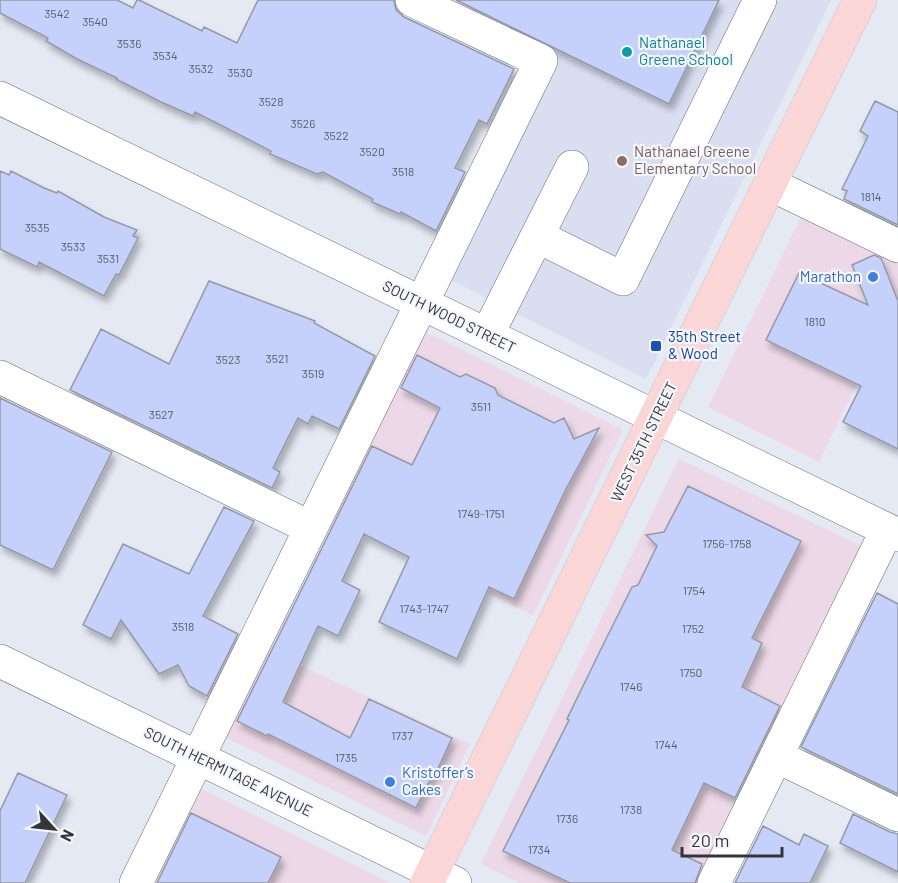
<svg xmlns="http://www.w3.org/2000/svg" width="898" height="883" font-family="Barlow,sans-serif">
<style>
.commercial{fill:#ecd8e7}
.built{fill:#d9def1}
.building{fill:#c5d1fa;stroke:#9599a4;stroke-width:1.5;filter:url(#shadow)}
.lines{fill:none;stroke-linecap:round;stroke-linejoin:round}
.minor-casing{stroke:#696c76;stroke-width:34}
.major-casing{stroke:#c6c6c8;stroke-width:34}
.minor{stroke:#fff;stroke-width:33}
.major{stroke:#fad6d6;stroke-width:33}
.culture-dot{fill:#0f9aa8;stroke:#f4f6fd;stroke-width:2}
.education-dot{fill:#8d6e63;stroke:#f4f6fd;stroke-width:2}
.shop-dot{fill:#3f7fe0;stroke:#f4f6fd;stroke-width:2}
.transit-dot{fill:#1a4fb4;stroke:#f4f6fd;stroke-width:2}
.labels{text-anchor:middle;stroke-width:4.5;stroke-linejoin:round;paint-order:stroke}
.number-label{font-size:12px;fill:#585c69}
.culture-label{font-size:15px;fill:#0d838f;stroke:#f4f6fd;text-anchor:start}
.education-label{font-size:15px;fill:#785e54;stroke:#f4f6fd;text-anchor:start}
.shop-label{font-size:15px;fill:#366cbe;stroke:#f4f6fd;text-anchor:end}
.street-label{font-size:15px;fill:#333539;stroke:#f4f6fd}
.transit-label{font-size:15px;fill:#164399;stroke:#f4f6fd;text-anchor:start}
</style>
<defs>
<filter id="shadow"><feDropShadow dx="3.5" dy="6" stdDeviation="3" flood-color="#0004"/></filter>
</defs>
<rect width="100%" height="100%" fill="#e5e9f4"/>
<path class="commercial" d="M808,203l90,43v54l-79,162 -111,-55z
M412,325l211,105 -90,185 -213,-105z
M679,459l197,94 -162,330h-195l-38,-19z
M254,644l216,100 -44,92 -215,-106z
M186,781l204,102h-254z"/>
<path class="built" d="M412,0h419l-185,379 -209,-106 104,-212z"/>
<path class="building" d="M0,0h117l16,8 4,-8h2l63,31 2,-4 33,16 21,-43h136l2,10 8,7 110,52 -27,55 -8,-4 -24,48 10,4 -29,59 -35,-19 -1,2 -28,-12 1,-3 -50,-27 -6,2 -47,-20 1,-3 -76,-39 -2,4 -32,-14 -45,-23 1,-1 -40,-19 -31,-18 2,-3 -48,-25z
M456,0h263l-50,104z
M875,101l23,11v113l-54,-26 3,-8 -5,-2 26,-53 -8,-5z
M0,171l9,4 2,-4 33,17 13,5 1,-2 46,26 33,13 -4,6 5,2 -19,37 -3,-1 -12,22 -65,-34 -2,5 -37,-18z
M874,255l7,3 17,43v148l-55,-27 18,-36 -95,-46 33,-67 69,32 -16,-40z
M209,281l106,40 -1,2 61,33 -36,73 -27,-13 -4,8 -10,-6 -25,50 7,4 -8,16 -202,-98 31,-61 68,35z
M417,355l43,22 6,-3 29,14 3,7 56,28 10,-5 10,21 25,-11 -33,61 -52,110 -25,-12 -32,72 -78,-37 30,-65 -45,-23 -22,47 18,9 -22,46 -20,-10 -35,76 67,36 19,-39 83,39 -17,37 -2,-1 -17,34 -148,-74 -1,2 -30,-15 135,-275 40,19 28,-57 -39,-20z
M0,398l112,54 -59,118 -53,-25z
M688,486l113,55 -49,97 10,5 -20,44 38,19 -45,92 -31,-15 -32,67 30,14 -7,19h-125l-67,-32 66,-131 -2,-1 35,-72 30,-60 6,-2 19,-39 -11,-11 18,-3z
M224,507l30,14 -51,95 35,18 -31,62 -18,-10 -11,-21 -19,9 -38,-54 -10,19 -28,-14 40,-81 66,30z
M877,593l21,11v190l-97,-47z
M18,773l49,22 -42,88h-25v-72z
M191,813l90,44 -13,26h-111z
M853,814l37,18 8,2v38l-58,-29z
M763,826l36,19 5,-11 24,12 -18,37h-75z"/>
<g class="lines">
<g class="minor-casing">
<path id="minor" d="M0,98l898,437
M770,184l128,62
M537,236l86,43 137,-279
M487,335l85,-168
M0,377l311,151
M0,661l455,222
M776,756l122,59
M136,883l405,-822 -129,-61
M714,883l173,-353"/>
</g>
<g class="major-casing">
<path id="major" d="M427,883l433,-883"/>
</g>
<use href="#minor" class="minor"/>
<use href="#major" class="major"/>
</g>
<circle class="culture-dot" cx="627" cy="52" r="6"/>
<circle class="education-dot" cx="622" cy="161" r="6"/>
<g class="shop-dot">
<circle cx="873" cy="277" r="6"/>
<circle cx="390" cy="782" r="6"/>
</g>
<rect class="transit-dot" x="650" y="340" width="12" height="12" rx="3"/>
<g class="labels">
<g class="number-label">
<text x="57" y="18">3542</text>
<text x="95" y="26">3540</text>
<text x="129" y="48">3536</text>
<text x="165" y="60">3534</text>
<text x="201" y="73">3532</text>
<text x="240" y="77">3530</text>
<text x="271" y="106">3528</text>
<text x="303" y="128">3526</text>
<text x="336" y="140">3522</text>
<text x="372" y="156">3520</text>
<text x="403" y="176">3518</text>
<text x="871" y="201">1814</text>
<text x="37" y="232">3535</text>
<text x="73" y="251">3533</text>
<text x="108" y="263">3531</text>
<text x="815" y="326">1810</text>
<text x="277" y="363">3521</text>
<text x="228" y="364">3523</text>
<text x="313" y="378">3519</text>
<text x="481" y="411">3511</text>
<text x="161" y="419">3527</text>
<text x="481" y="518">1749-1751</text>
<text x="727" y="548">1756-1758</text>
<text x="694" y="595">1754</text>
<text x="424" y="613">1743-1747</text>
<text x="183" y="631">3518</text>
<text x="693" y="633">1752</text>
<text x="691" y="677">1750</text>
<text x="631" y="691">1746</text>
<text x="402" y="740">1737</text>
<text x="666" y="749">1744</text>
<text x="346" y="762">1735</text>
<text x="631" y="814">1738</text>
<text x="567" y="823">1736</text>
<text x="539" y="854">1734</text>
</g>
<g class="culture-label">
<text x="639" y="48">Nathanael<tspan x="639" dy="17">Greene School</tspan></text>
</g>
<g class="education-label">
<text x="634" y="157">Nathanael Greene<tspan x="634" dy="17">Elementary School</tspan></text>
</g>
<g class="shop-label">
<text x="861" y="282">Marathon</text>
<text x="402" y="778" text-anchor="start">Kristoffer’s<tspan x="402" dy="17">Cakes</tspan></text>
</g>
<g class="street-label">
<text transform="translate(449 317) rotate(26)" y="5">SOUTH WOOD STREET</text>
<text transform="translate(644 442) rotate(-64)" y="5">WEST 35TH STREET</text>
<text transform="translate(228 772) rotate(26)" y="5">SOUTH HERMITAGE AVENUE</text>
</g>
<g class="transit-label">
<text x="668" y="342">35th Street<tspan x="668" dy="17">&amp; Wood</tspan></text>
</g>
</g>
<g transform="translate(54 829) rotate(117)" stroke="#f4f6fd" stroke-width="4.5" paint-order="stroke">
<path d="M0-4.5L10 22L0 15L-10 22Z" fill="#333539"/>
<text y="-9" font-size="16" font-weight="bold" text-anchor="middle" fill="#333539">N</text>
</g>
<path d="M682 847v9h100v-9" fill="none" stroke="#333539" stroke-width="3"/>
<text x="691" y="847" font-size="18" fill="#333539" stroke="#f4f6fd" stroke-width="4.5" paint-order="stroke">20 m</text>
</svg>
